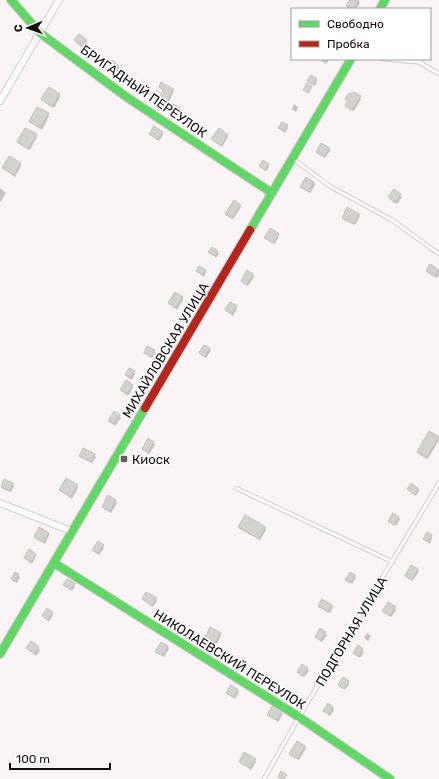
<svg xmlns="http://www.w3.org/2000/svg" width="439" height="779" font-family="Rubik,sans-serif">
<style>
.shadow{fill:#0003}
.building{fill:#d2d3ce;stroke:#bfc0bc}
.lines{fill:none;stroke-linecap:round;stroke-linejoin:round}
.lane-casing{stroke:#d3cace;stroke-width:5}
.street-casing{stroke:#d3cace;stroke-width:8}
.fast-casing{stroke:#d3cace;stroke-width:10}
.jam-casing{stroke:#d3cace;stroke-width:10}
.lane{stroke:#fefdfe;stroke-width:3}
.street{stroke:#fefdfe;stroke-width:6}
.fast{stroke:#63d668;stroke-width:8}
.jam{stroke:#b3261e;stroke-width:8}
.poi-dot{fill:#665d60;stroke:#fff;stroke-width:1.5}
.labels{text-anchor:middle;stroke-width:3;stroke-linejoin:round;paint-order:stroke}
.street-label{font-size:13px;fill:#150b0f;stroke:#fff}
.poi-label{font-size:13px;fill:#150b0f;stroke:#fff;text-anchor:start}
</style>
<rect width="100%" height="100%" fill="#fbf4f7"/>
<path class="shadow" d="M351,0l8,1 1,2 -4,6 -7,-1 -2,-2z
M75,40l11,1 1,2 -3,5z
M318,59h12l-4,5z
M110,65l8,1 1,2 -2,4z
M316,80l1,2 -2,4 -7,-5z
M160,87l13,2 1,2 -6,12 -6,-3 -2,-2 4,-7z
M59,95l1,2 -6,11 -12,-9z
M360,97l1,2 -7,12 -7,-3 -1,-2 3,-4 -2,-3z
M294,104l4,3 -2,5 -4,-3z
M179,109l1,2 -4,6 -7,-6z
M48,114l1,2 -7,14 -11,-7 -1,-2z
M287,126l1,2 -3,5 -6,-5z
M162,133l1,2 -4,6 -9,-7z
M36,135l1,2 -7,13 -11,-6 -1,-2z
M227,135l1,2 -6,10 -9,-8z
M329,149l1,2 -5,7 -8,-6z
M20,164l1,2 -6,11 -12,-9z
M268,165l1,2 -3,4 -6,-5z
M314,182l1,3 -5,8 -8,-6z
M0,188l6,5 -6,10z
M394,190l8,7 -5,7 -8,-7z
M240,205l1,2 -8,12 -6,-3 -1,-2z
M359,214l1,2 -5,9 -11,-5 -1,-2z
M278,234l1,2 -4,8 -10,-6z
M209,252h9l1,2 -3,4z
M430,265l9,6v4l-2,3 -10,-7z
M205,270l1,2 -2,5 -7,-6z
M252,275l2,2 -6,9 -5,-3 -1,-2z
M182,298l1,2 -6,10 -8,-7z
M236,307l1,2 -4,7 -7,-6z
M209,349l2,2 -5,7 -5,-3 -1,-2z
M154,351l1,2 -3,5 -7,-5z
M134,371l1,3 -3,6 -5,-3 -1,-2z
M132,385l1,2 -5,9 -7,-6z
M119,416l2,2 -6,8 -4,-3 -2,-2z
M438,438l1,2 -11,19 -9,-5 -1,-2z
M149,440l6,5 -6,9 -6,-5z
M94,455l2,2 -4,6 -10,-5 -2,-2z
M13,484l1,2 -3,6 -8,-3 -1,-2z
M77,486l1,2 -6,11 -12,-9z
M408,489h10l1,2 -3,5z
M115,501l2,2 -6,10 -7,-4 -1,-2z
M398,517l2,2 -4,7 -7,-5z
M239,527l26,1 1,2 -6,10 -20,-11z
M48,533l1,2 -4,9 -9,-5 -1,-2z
M431,536l1,2 -2,6 -4,-3 -2,-2z
M103,546l1,2 -5,7 -4,-3 -1,-2z
M35,554l1,2 -4,8 -7,-6z
M418,569l1,2 -6,10 -6,-3 -1,-2z
M15,573l5,4 -3,6 -5,-4z
M355,575l1,2 -4,7 -4,-2 -2,-2z
M74,584l1,2 -3,5 -8,-6z
M143,599h13l1,2 -4,6z
M332,605l1,2 -3,6 -10,-5 -1,-2z
M395,608l1,2 -5,7 -6,-4z
M52,613l1,2 -4,7 -6,-6z
M321,630l6,5 -5,7 -6,-5z
M220,633l1,2 -4,9 -10,-5 -1,-2z
M367,633l4,3 -3,5 -4,-3z
M31,643l9,7 -4,6 -9,-8z
M168,647l1,2 -5,8 -8,-5z
M358,647l6,5 -4,6 -6,-5z
M307,669l2,2 -5,6 -6,-5z
M348,682l1,2 -4,6 -6,-5z
M238,690l1,2 -4,7 -8,-6z
M273,707l10,7 -5,8 -10,-7z
M333,707l1,3 -4,6 -6,-5z
M304,746l2,2 -7,12 -8,-4 -1,-2z
M255,760l1,2 -5,8 -11,-8z"/>
<path class="building" d="M350,0h9l-5,9 -8,-3z
M79,34l8,6 -5,7 -8,-7z
M112,60l7,6 -4,4 -6,-5z
M311,75l6,4 -4,6 -6,-4z
M161,82l12,7 -6,13 -8,-4 4,-8 -4,-3z
M307,83l5,4 -4,6 -5,-3z
M49,87l11,7 -8,13 -11,-8z
M354,92l7,4 -9,14 -7,-4 3,-5 -3,-2 4,-6 3,1z
M173,104l7,4 -5,8 -7,-5z
M37,107l12,6 -9,15 -11,-7z
M282,122l6,3 -4,6 -6,-3z
M154,126l9,6 -5,8 -9,-6z
M25,128l12,6 -9,15 -11,-7z
M219,128l9,7 -7,11 -10,-7z
M321,143l9,5 -6,9 -8,-5z
M9,156l12,7 -7,12 -12,-7z
M263,160l6,4 -4,6 -6,-4z
M306,177l8,5 -5,10 -9,-5z
M394,189l7,5 -6,9 -7,-6z
M234,200l7,5 -9,13 -7,-4z
M347,207l12,7 -5,10 -12,-6z
M270,228l9,6 -6,9 -9,-5z
M212,247l6,4 -3,5 -7,-4z
M430,264l9,6 -4,7 -9,-6z
M199,266l7,4 -4,5 -6,-4z
M247,270l6,4 -6,11 -6,-4z
M175,292l8,5 -7,11 -8,-5z
M230,302l7,4 -6,8 -6,-4z
M204,345l6,3 -5,9 -6,-4z
M147,346l8,4 -4,7 -7,-4z
M129,368l6,3 -5,7 -5,-3z
M126,380l7,5 -6,9 -7,-4z
M114,411l6,4 -6,9 -6,-3z
M429,431l10,6 -13,21 -9,-6z
M148,438l6,4 -6,11 -6,-4z
M83,448l12,6 -4,8 -12,-6z
M66,478l12,7 -8,12 -11,-7z
M4,479l9,4 -3,8 -9,-4z
M411,483l8,6 -4,6 -8,-6z
M108,495l8,5 -6,11 -8,-4z
M393,513l6,4 -5,8 -6,-4z
M245,515l21,12 -7,12 -21,-12z
M39,527l10,6 -5,9 -10,-5z
M427,532l5,3 -4,7 -5,-3z
M98,541l6,4 -6,8 -6,-3z
M29,549l7,5 -5,8 -7,-4z
M411,565l7,4 -6,11 -7,-4z
M15,572l4,2 -4,8 -4,-3z
M350,572l5,3 -4,8 -6,-3z
M67,579l8,4 -4,7 -8,-5z
M146,592l11,6 -5,8 -10,-7z
M322,599l10,6 -4,7 -10,-6z
M388,602l8,5 -6,9 -8,-5z
M47,608l6,4 -5,8 -6,-4z
M210,627l11,6 -6,10 -10,-6z
M320,628l6,4 -5,9 -6,-4z
M31,641l8,6 -4,7 -9,-6z
M161,642l7,4 -5,10 -8,-4z
M358,645l5,4 -4,8 -6,-4z
M302,664l6,4 -5,8 -6,-4z
M343,677l6,4 -5,8 -6,-4z
M231,685l7,5 -5,7 -7,-4z
M328,703l5,4 -4,7 -6,-3z
M273,705l9,6 -5,9 -10,-5z
M297,741l8,5 -7,13 -9,-5z
M244,752l12,7 -6,9 -11,-6z
M281,771l6,4 -3,4h-3l-3,-2z"/>
<g class="lines">
<g class="lane-casing">
<path id="lane" d="M384,59l35,3 20,12
M293,159l38,28 61,33 47,34
M236,488l157,74
M264,779l35,-62 140,-234"/>
</g>
<g class="street-casing">
<path id="street" d="M0,101l59,-101
M0,503l71,28"/>
</g>
<g class="fast-casing">
<path id="fast" d="M11,0l29,33 58,43 30,22 144,95
M380,9l5,-9
M250,230l101,-171
M54,563l245,154 91,62
M0,654l145,-246"/>
</g>
<g class="jam-casing">
<path id="jam" d="M145,408l105,-178"/>
</g>
<use href="#lane" class="lane"/>
<use href="#street" class="street"/>
<use href="#fast" class="fast"/>
<use href="#jam" class="jam"/>
</g>
<rect class="poi-dot" x="120" y="455" width="8" height="8" rx="2"/>
<g class="labels">
<g class="street-label">
<text transform="translate(144 91) rotate(35)" y="5">БРИГАДНЫЙ ПЕРЕУЛОК</text>
<text transform="translate(165 350) rotate(-59)" y="5">МИХАЙЛОВСКАЯ УЛИЦА</text>
<text transform="translate(351 631) rotate(-59)" y="5">ПОДГОРНАЯ УЛИЦА</text>
<text transform="translate(230 659) rotate(32)" y="5">НИКОЛАЕВСКИЙ ПЕРЕУЛОК</text>
</g>
<g class="poi-label">
<text x="132" y="464">Киоск</text>
</g>
</g>
<rect x="291" y="8" width="140" height="52" fill="#ffffff" stroke="#a19d9f"/>
<rect x="299" y="21" width="20" height="6" fill="#63d668" stroke="#a19d9f"/>
<text x="327" y="28" font-size="12" fill="#150b0f">Свободно</text>
<rect x="299" y="41" width="20" height="6" fill="#b3261e" stroke="#a19d9f"/>
<text x="327" y="48" font-size="12" fill="#150b0f">Пробка</text>
<g transform="translate(28 28) rotate(268)" stroke="#ffffff" stroke-width="3" paint-order="stroke">
<path d="M0-3L7 15L0 10L-7 15Z" fill="#150b0f"/>
<text y="-6" font-size="11" font-weight="bold" text-anchor="middle" fill="#150b0f">С</text>
</g>
<path d="M10 763v6h100v-6" fill="none" stroke="#150b0f" stroke-width="2"/>
<text x="16" y="763" font-size="12" fill="#150b0f" stroke="#ffffff" stroke-width="3" paint-order="stroke">100 m</text>
</svg>
